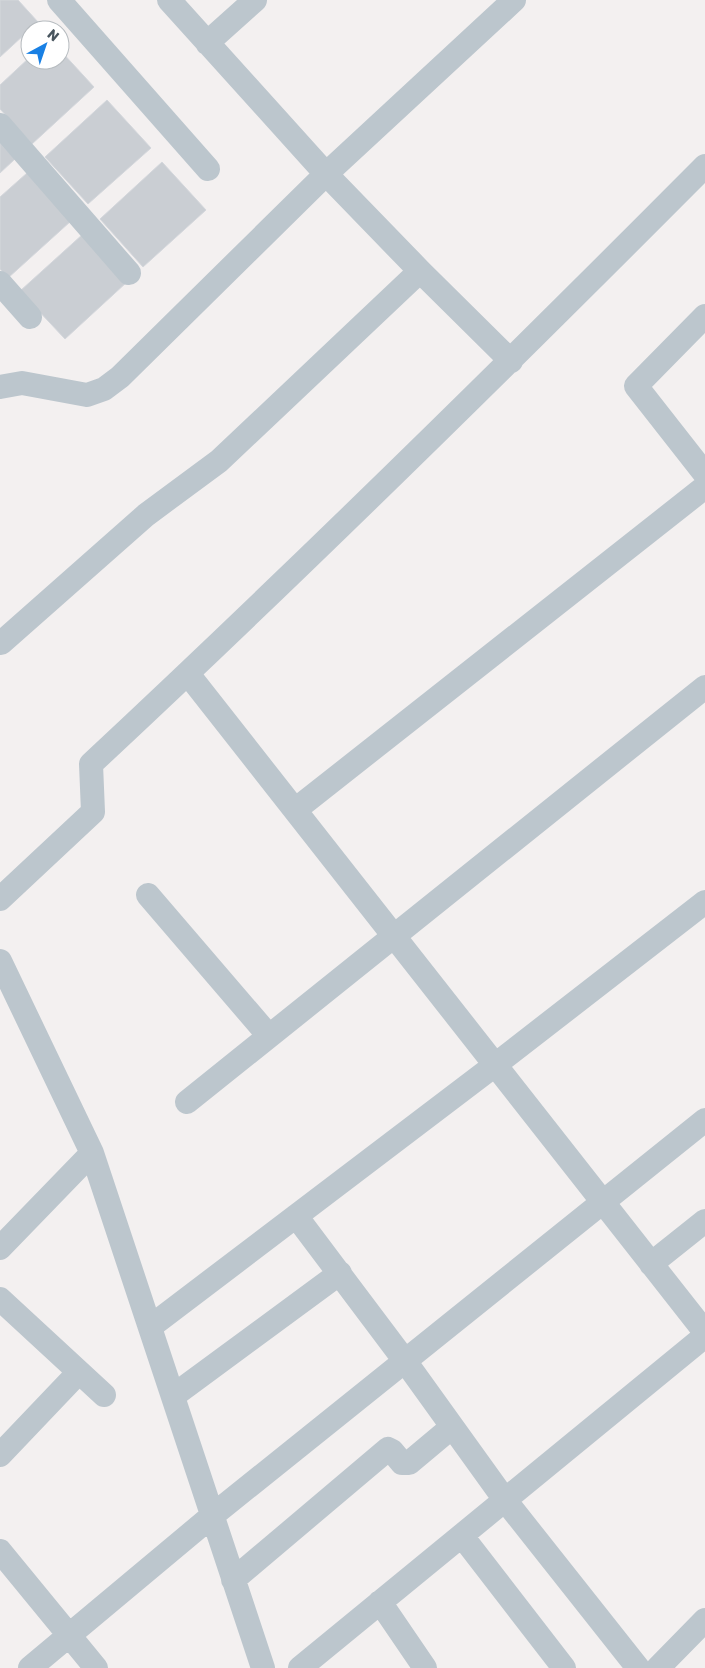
<svg xmlns="http://www.w3.org/2000/svg" width="705" height="1668" font-family="Rubik,sans-serif">
<style>
.building{fill:#caced3;stroke:#d4d7dc}
.lines{fill:none;stroke-linecap:round;stroke-linejoin:round}
.street{stroke:#bcc6cd;stroke-width:24}
</style>
<rect width="100%" height="100%" fill="#f3f0f0"/>
<path class="building" d="M0,0h18l20,22 -38,35z
M60,50l34,37 -62,57 -32,-35v-24l30,-28v3h30z
M107,100l44,48 -63,56 -43,-47z
M0,143l15,16 -15,14z
M162,162l44,48 -63,57 -43,-48z
M27,173l44,48 -63,57 -8,-9v-72z
M83,234l44,48 -62,57 -45,-48z"/>
<g class="lines">
<path class="street" d="M59,0l149,169
M169,0l157,174 94,97 91,90
M207,43l48,-43
M0,125l129,148
M0,283l30,34
M705,316l-69,70 69,88
M0,387l22,-4 65,12 17,-6 16,-12 206,-203 188,-174
M1,643l145,-128 73,-54 201,-190
M188,674l517,658
M295,810l410,-323
M148,895l121,141
M0,899l93,-87 -2,-48c209,-195 412,-395 614,-598
M0,961l92,192 171,515
M187,1102l518,-415
M296,1216l109,145 100,139 133,168
M0,1248l92,-95
M651,1264l54,-43
M0,1299l104,96
M150,1327l345,-262 210,-163
M173,1396l167,-123
M0,1455l79,-83
M462,1536l102,132
M0,1551l96,117
M233,1580l155,-131 4,2 10,12h7l43,-36
M380,1602l45,66
M30,1668l183,-153 492,-395
M300,1668l405,-332
M658,1668l47,-48"/>
</g>
<g transform="translate(45 45) rotate(40)"><circle r="24" fill="#ffffff" stroke="#b6bbbf"/>
<path d="M0-4L9 19L0 12L-9 19Z" fill="#1980e4"/>
<text y="-8" font-size="14" font-weight="bold" text-anchor="middle" fill="#48555e">N</text>
</g>
</svg>
